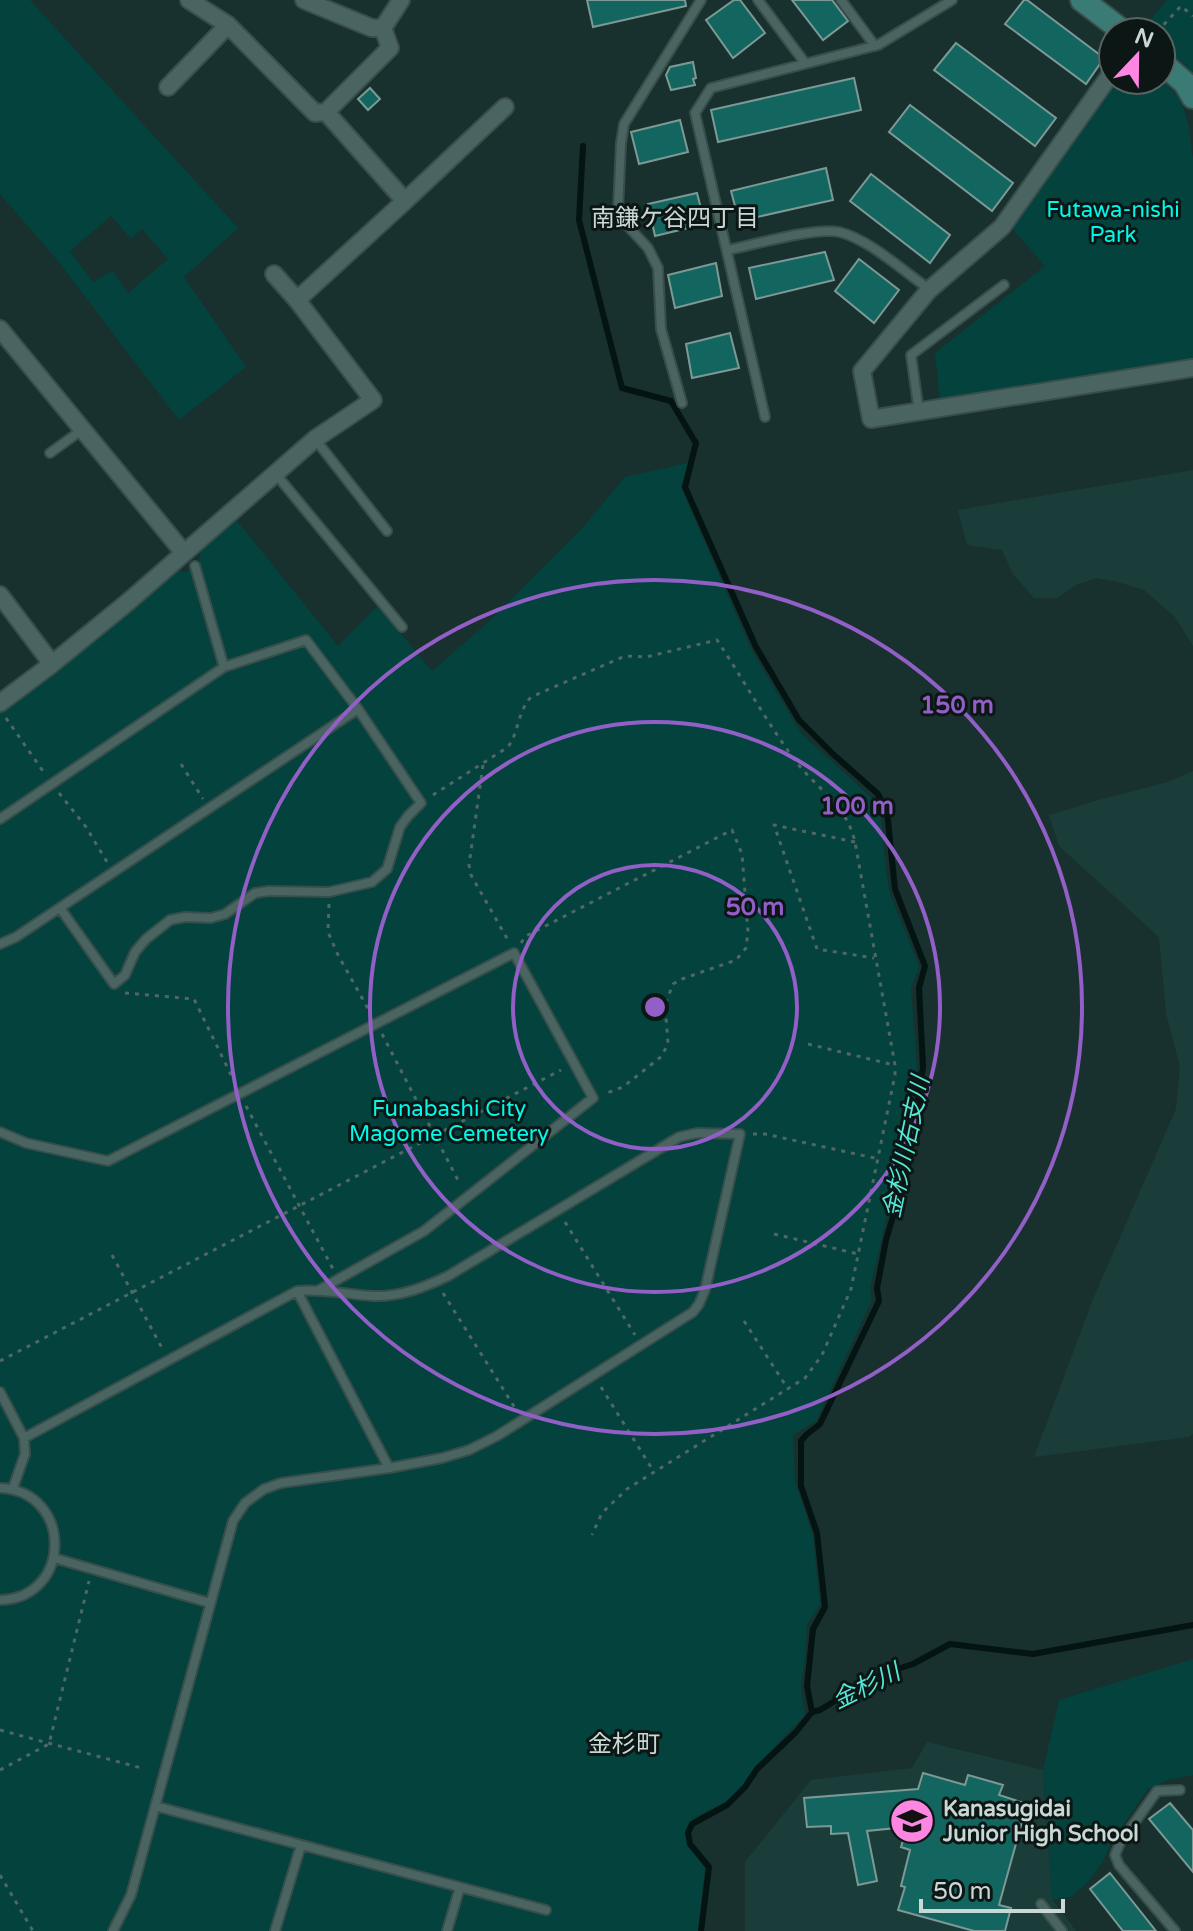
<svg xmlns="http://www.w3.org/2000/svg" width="1193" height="1931" font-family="'Varela Round','Noto Sans JP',sans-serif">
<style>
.built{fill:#1b3d3a}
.green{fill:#03423d;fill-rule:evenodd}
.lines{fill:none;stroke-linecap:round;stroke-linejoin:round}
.stream{stroke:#031412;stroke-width:6}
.building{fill:#13665f;stroke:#7d9995;stroke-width:2}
.lane-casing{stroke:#394e4b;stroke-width:12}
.street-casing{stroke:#394e4b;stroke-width:20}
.secondary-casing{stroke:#394e4b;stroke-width:26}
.path{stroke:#516764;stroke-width:3;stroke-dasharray:4 6;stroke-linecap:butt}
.lane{stroke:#4a6461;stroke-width:8}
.street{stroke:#4a6461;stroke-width:16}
.secondary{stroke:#3b7b76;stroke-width:22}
.ring{fill:none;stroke:#925fc6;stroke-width:4}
.labels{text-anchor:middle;stroke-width:6;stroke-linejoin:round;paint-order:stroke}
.park-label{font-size:22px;fill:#00f9e8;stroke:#0c1715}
.poi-label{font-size:22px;font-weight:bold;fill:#c9d7d5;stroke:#0c1715;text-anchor:start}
.neighbourhood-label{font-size:24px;fill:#c9d7d5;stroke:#0c1715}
.water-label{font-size:24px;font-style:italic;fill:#56e6d8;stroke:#0c1715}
.centre{fill:#925fc6;stroke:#0c1715;stroke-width:4}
.ring-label{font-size:24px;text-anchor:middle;font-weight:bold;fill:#925fc6;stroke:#0c1715;stroke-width:6;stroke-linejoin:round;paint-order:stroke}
</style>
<rect width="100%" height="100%" fill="#18312e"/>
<path class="built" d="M1193,470v176l-18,-29 -31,-27 -26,-8 -22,-4 -20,7 -19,13h-23l-21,-24 -11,-24 -35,-5 -9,-35z
M1193,771v663l-4,3 -155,20 59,-158 83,-190 4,-42 -14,-54 -7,-76 -100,-91 -10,-31 53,-16 66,-17z
M927,1742l116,28 9,129 24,32h-331v-69l66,-82 101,-12z"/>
<path class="green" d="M0,0h30l208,228 -54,49 62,90 -67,53 -121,-159 -58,-67zM111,216l20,23 11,-10 26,30 -40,34 -15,-22 -20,11 -23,-31z
M1167,0h26v75l-9,-11 -23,-19v-13h-15l-3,-3z
M1161,79l14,14 8,14 5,17 5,34v203l-253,40 -5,-48 110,-87 -35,-40 106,-146z
M688,463l-7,24 70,162 45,76 7,10 70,64 8,16 5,56 4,23 29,72 -8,23 6,79 -7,48 -8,48 -14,47 -18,78 2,11 -56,121 -23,14 2,46 18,55 7,69 -13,19 -2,33 -4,31 4,27 -51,53 -6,14 -22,20 -29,14 -9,10 -3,6 4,14 16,22 -7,63h-698v-1221l57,-40 119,-100 10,2 13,-12 4,-16 31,-27 104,129 40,-40 54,65 53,-46 95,-94 45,-54z
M1193,1659v116l-25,5 -20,9 -37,54 -8,18 -15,21 -17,15 -19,3 -9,-130 16,-70z"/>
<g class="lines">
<path class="stream" d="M583,146l-4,74 43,168 49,13 23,39 2,3 -11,44 71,160 43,73 34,34 45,40 9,17 8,78 30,77 -6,22 4,79 -7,51 -8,48 -22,74 -9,48 2,13 -59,123 -14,11 -5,6v45l16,47 8,74 -12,22 -6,57 5,26
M701,1931l8,-64 -19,-23 -2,-11 4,-9 35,-19 18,-18 12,-18 39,-37 16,-20 8,-2 56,-34 37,-12 37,-20 83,10 160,-29"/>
</g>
<path class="building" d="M587,0h98l1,6 -93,21z
M734,0h6l25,33 -32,25 -27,-38z
M792,0h40l16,21 -25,19z
M1024,0h3l77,58 -18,26 -81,-60z
M956,43l100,75 -21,28 -101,-76z
M693,62l3,16 -3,1 2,6 -24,5 -5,-15 4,-8z
M854,78l7,32 -143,32 -7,-32z
M370,88l10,11 -12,11 -10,-11z
M910,105l103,78 -21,28 -103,-79z
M680,120l8,32 -49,12 -8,-32z
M826,168l7,32 -94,21 -8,-30z
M871,174l79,61 -20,28 -80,-62z
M697,193l8,31 -50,12 -7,-32z
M825,252l9,28 -78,19 -7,-31z
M859,259l40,31 -25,33 -39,-32z
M716,263l6,33 -47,12 -7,-33z
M730,333l9,35 -47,10 -6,-34z
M923,1773l42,12 3,-10 35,10 -4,10 28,9 -28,101 12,3 -6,23h-31l-76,-21 7,-23 -4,-1 9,-36 -9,-3 6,-20 -40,4 10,50 -19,4 -10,-52 -17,1v-8l-24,1 -3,-29 114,-9z
M1170,1803l23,27v42l-44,-53z
M1110,1873l46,58h-33l-33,-42z"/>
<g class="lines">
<g class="lane-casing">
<path id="lane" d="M758,0l47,63
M841,0l34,46
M727,250c26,-5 88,-23 112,-18 30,7 64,39 90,57
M682,403l-21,-74 -3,-61 -10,-20 -23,-25 -7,-13 3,-67 3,-19 77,-124
M919,412l-8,-57 93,-70
M765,417l-70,-304 16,-25 167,-43 74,-45
M315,439l72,92
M50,453l33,-24
M275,473l127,154
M195,566l29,101
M0,819l224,-152 82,-27 52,69 63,94 -13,13 -8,11 -13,42 -15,13 -43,10 -60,-1 -14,2 -30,21 -14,4 -26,-1 -15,3 -24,19 -11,13 -10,23 -11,9 -54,-76
M0,944l16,-7 342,-228
M0,1132l26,11 82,18 406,-208 79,145 -169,133 -105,59
M297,1291l92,177
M0,1392l24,46 1,16 -12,34
M24,1438l273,-147c26,-3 51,4 77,5 26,1 51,-9 74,-20l231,-139 18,-4 43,1 -35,156 -6,14 -6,8 -196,124 -28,14 -27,8 -53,10 -108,15 -17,6 -19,14 -12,18 -102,374 -18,36
M0,1488c73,3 73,110 0,112
M54,1558l156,45
M155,1806l391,104
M1041,1904l21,27
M275,1931l26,-86
M447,1931l13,-44
M1175,1931l-56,-66 -4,-10 5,-12 37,-52 23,-1"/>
</g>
<g class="street-casing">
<path id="street" d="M189,0l39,25 87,88 11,-1 64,-64 -7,-20
M304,0l68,28h11l18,-28
M1113,71l-111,156 -73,63 -67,81 9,48 322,-51
M168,87l60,-62
M405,201l100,-94
M297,300l108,-99 -79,-89
M0,329l184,224
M0,595l52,69
M0,703l52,-39 76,-62 187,-163 58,-39 -76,-100 -23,-26"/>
</g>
<g class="secondary-casing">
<path id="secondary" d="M1082,0l42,32
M1161,62l24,21 8,14"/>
</g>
<path class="path" d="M1157,32l24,-26 12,10
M6,718l39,56
M181,764l22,35
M483,765l-14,100 2,10 38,67
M59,793l27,34 21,35
M433,795l75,-48c11,-15 9,-34 23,-50l94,-41 21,1 71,-17c26,39 49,81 77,119 22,30 52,44 61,83l40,223v10l-44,214 -29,66 -17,23 -178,111 -25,24 -10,22
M855,842l-81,-17 43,124 57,9
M329,904l-1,28 10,23 33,59
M521,943l5,-7 206,-106 10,24 6,78 -2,16 -10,12 -54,19 -9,5 -8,21 3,38 -6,13 -39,31 -19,7
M125,993l69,6 40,82
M382,1034l78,150
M808,1044l86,21
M246,1106l87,163
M753,1134h12l114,25
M565,1222l70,113
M774,1234l84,20
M112,1255l51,95
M443,1293l72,115
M744,1321l44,68
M0,1361l561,-291
M601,1387l53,85
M0,1730l145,39
M0,1770l49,-26 40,-163
M0,1875l33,56"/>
<use href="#lane" class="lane"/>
<use href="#street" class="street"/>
<use href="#secondary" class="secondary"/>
</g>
<g class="ring">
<circle cx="655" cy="1007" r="142"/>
<circle cx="655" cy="1007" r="285"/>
<circle cx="655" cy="1007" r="427"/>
</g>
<defs>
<g id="school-disc" transform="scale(2.3)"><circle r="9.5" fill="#fd86e2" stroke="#0c1715"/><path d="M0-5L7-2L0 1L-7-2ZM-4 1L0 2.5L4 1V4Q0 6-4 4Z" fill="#111"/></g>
</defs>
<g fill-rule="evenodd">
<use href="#school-disc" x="912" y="1821"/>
</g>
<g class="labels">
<g class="park-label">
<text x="1113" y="217">Futawa-nishi<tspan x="1113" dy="25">Park</tspan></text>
<text x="449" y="1116">Funabashi City<tspan x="449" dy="25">Magome Cemetery</tspan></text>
</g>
<g class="poi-label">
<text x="943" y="1816">Kanasugidai<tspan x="943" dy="25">Junior High School</tspan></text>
</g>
<g class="neighbourhood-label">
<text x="675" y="226">南鎌ケ谷四丁目</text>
<text x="624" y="1752">金杉町</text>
</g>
<g class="water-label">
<text transform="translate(906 1147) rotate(-78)" y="8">金杉川右支川</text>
<text transform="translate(866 1686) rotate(-26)" y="8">金杉川</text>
</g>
</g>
<circle cx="655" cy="1007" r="12" class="centre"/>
<g class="ring-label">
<text x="957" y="713">150 m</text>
<text x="857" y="814">100 m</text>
<text x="755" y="915">50 m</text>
</g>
<g transform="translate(1137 56) rotate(22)"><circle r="38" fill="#0c1715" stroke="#586462" stroke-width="2"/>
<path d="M0-6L14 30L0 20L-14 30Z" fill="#fd86e2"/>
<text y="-12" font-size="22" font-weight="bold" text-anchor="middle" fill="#c9d7d5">N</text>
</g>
<path d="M921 1899v12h142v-12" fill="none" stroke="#c9d7d5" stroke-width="4"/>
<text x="933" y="1899" font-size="24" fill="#c9d7d5" stroke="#0c1715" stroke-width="6" paint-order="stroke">50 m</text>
</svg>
